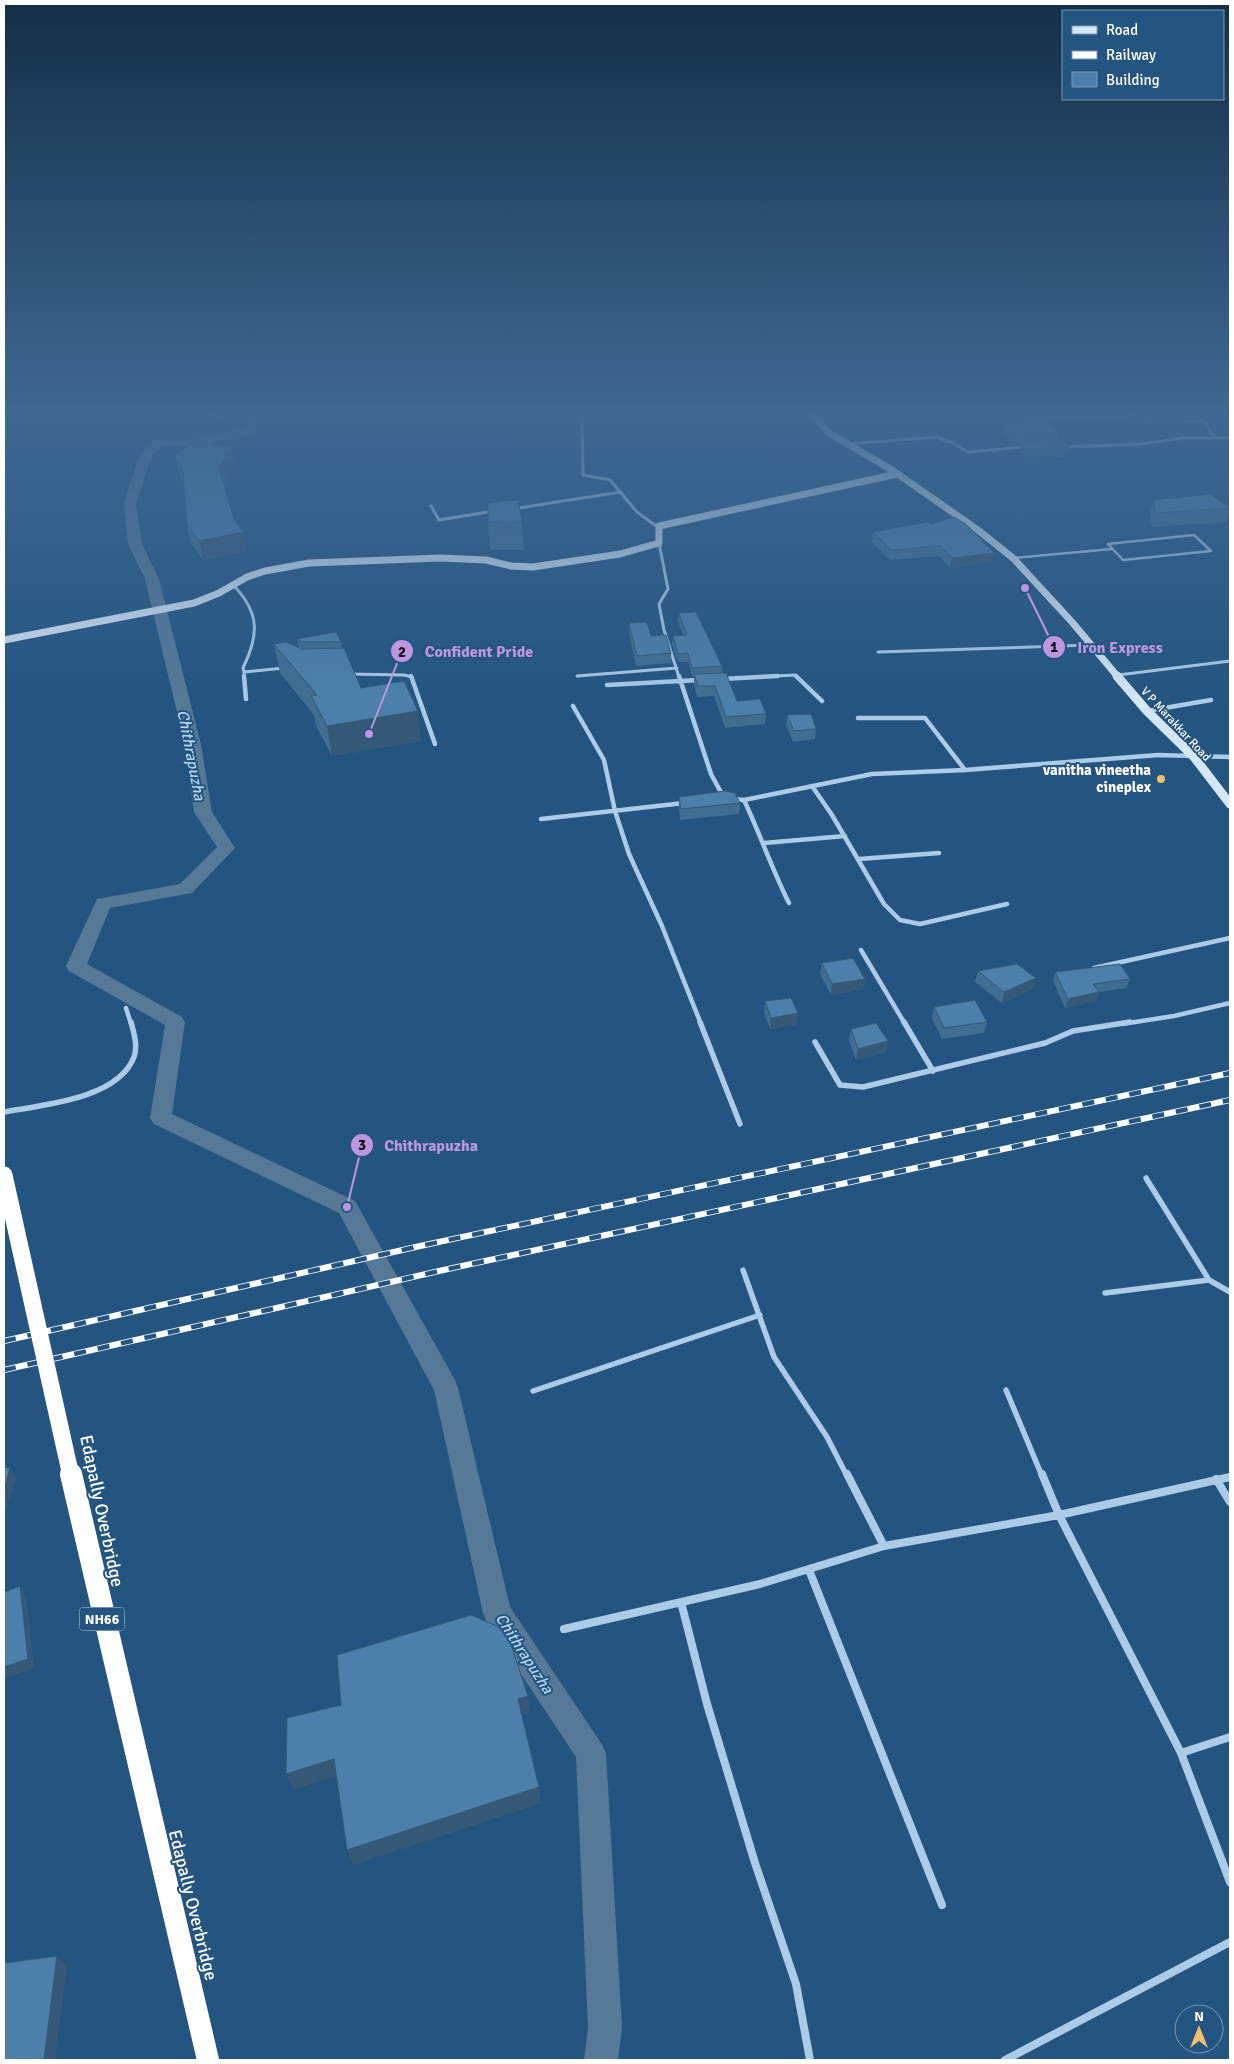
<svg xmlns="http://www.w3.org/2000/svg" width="1234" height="2064" font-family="Signika,sans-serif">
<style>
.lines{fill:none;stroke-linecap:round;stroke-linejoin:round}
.canal{fill:#567998;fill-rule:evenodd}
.lane{stroke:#abcbe7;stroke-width:2.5}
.street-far3{stroke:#abcbe7;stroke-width:3}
.street-far2{stroke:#abcbe7;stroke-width:4.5}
.street-far1{stroke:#abcbe7;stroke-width:5.5}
.street{stroke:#abcbe7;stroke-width:8}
.secondary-far1{stroke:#d5e6f6;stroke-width:7}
.secondary{stroke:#d5e6f6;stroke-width:9}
.rail-casing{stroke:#fff;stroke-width:6}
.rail{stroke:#245581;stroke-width:4.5;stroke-dasharray:12;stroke-linecap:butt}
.highway-bridge-far1{stroke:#fff;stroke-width:17}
.highway-bridge{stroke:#fff;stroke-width:22}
.wall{fill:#416d91}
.shaded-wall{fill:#355976}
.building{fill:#4c7fa9;stroke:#355976}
.poi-dot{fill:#f1c06e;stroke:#245581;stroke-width:2}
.labels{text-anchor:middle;stroke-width:4;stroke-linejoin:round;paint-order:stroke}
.far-street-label{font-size:12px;fill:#fff;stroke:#245581}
.shield{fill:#245581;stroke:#bdccd9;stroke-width:1}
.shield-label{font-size:14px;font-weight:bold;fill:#fff}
.poi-label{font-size:15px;font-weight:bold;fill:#fff;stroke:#245581;text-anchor:end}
.water-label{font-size:16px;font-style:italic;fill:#b6d5ee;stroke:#245581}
.near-street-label{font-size:18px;fill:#fff;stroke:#245581}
.leader{fill:none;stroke:#bd96df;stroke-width:2}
.callout-dot{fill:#bd96df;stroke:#245581;stroke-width:2}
.mark-label{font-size:15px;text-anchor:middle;font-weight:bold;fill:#111}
.callout-label{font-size:16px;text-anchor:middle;font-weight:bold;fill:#bd96df;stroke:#245581;stroke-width:4;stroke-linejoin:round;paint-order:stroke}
</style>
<rect width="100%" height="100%" fill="#245581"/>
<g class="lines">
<path class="canal" d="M251,411h12l-10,23 -51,11 -41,1 -10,12 -15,45 6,41 17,35 42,166 11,67 23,36 -43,45 -82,15 -23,56 95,53 3,5 -13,92 183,87 100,179 3,8 52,219 91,136 5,10 16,275 -4,32h-34l4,-32 -12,-271 -89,-134 -4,-10 -49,-223 -95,-177 -185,-89 -4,-6 15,-93 -96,-54 -3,-5 31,-67 83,-15 37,-37 -23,-35 -9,-67 -40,-166 -17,-35 -4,-41 15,-46 15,-17 48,-3 42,-9z"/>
<path class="lane" d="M998,411l23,6
M1043,418l77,-1 43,-6
M1194,535l17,16 -88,9 -15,-16z
M1013,558l99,-9"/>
<path class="street-far3" d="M196,411l28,7
M582,411l1,64 27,5 27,32 22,16
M1139,419l66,2 9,17
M848,444l89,-7 16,6 15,9 57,-5
M1064,447l77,-3 43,-6h46
M431,506l8,14 55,-9
M512,509l109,-17
M659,543l9,46 -9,15 5,26 15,47
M234,586c26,27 25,49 9,82l1,4 41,-4
M878,652l213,-7
M244,672v5
M348,674l56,1 8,2
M1118,675l112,-14
M577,676l100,-8
M755,677l40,-2 2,2"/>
<path class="street-far2" d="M244,676l2,23
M411,676l24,68
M679,676l32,98 13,24
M796,676l26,25
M722,679l56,-3
M607,685l92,-5
M573,706l31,54 11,51 14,43 33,72 39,98
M1147,711l64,-11
M858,718h67l40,52
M812,786l20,29 52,89 16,16 20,4 87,-20
M732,799l12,1 128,-26 93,-4 193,-15 72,2
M744,800c16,34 28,69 45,103
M541,819l143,-16
M764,843l81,-7
M859,859l80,-6
M861,950l44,74
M1094,968l136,-30
M126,1008l5,16
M1122,1024l52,-8 56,-13"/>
<path class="street-far1" d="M700,1022l40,102
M904,1022l29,49
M815,1042l25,43 23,2 182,-44 28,-12 57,-9
M4,1112c39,-7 114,-13 130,-55 4,-11 0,-24 -3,-35
M1146,1178l63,102
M743,1270l31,87 53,80 20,39
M1105,1293l104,-13 21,12
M1006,1390l36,86
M533,1391l227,-76"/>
<path class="street" d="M847,1474l37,72
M1042,1474l17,41 122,238 49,129
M1216,1479l14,23
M809,1570l133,335
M681,1602l26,102 48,159 41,121 14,76
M564,1629l196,-45 124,-38 175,-31 171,-38
M1181,1753l49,-16
M1005,2060l225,-118"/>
<path class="secondary-far1" d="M809,411l20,22 63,37 86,60 35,28 59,64 46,55
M4,640l190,-37 25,-10 28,-16 18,-6 44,-8 131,-5 46,2 25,6 22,1 87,-13 39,-11v-17l238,-52"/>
<path class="secondary" d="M1117,676l30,35 47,46 36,47"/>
<g class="rail-casing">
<path id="rail" d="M4,1341l416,-95 810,-173
M4,1370l435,-99 791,-171"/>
</g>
<use href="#rail" class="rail"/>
<path class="highway-bridge-far1" d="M4,1175l67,301"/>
<path class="highway-bridge" d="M71,1474l137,586"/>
</g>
<path class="wall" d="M1013,411h99v3h-69l16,20 -1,7 11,6 -2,10 -42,1 -6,-7 1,-6h-7l-9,-11 2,-9 14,-1 -3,-5 2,-6 -5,-1z
M232,447l3,18 -11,19 10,36 12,31 -43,9 -12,-17 -4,-19 -3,-40 -5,-11 -4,-18z
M1154,500l76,8v2l-4,12 -75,5 -1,-13z
M488,522h34l2,28h-34z
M928,522l65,40 -43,6 -11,-12 -49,4 -18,-18 1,-10z
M679,613l43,53v7l15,28 29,13 -1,10 -40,4 -11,-32 -17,1 -3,-13v-8h-2l-4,-14h-10l-6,-17 1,-9 10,-1 -5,-14z
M629,623l22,13 20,17v10l-35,3 -7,-33z
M297,639l44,3 1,6 19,40 60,53 -89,15 -16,-30 -2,-11 -34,-42 -6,-29 24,3z
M787,715l29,14 -1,10 -22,3 -7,-17z
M679,797l61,6 -1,11 -59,6 -1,-13z
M822,963l43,16 -2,10 -32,6 -11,-21z
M978,971l58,7 -3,11 -31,14 -27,-21z
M1055,972l75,7 -4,9 -27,4 -3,9 -31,7 -12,-27z
M765,1001l33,12 -2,11 -26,5 -6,-17z
M934,1007l53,15 -3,11 -42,6 -10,-21z
M851,1029l37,12 -2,11 -30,8 -7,-20z"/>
<path class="shaded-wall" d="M232,447l3,18 -13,21 -3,-18z
M243,532l3,19 -43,9 -4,-19z
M994,553l-1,9 -43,6 2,-10z
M418,711l3,30 -89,15 -5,-30z
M1036,978l-3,11 -31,14 2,-11z
M865,979l-2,10 -32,6 1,-11z
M1099,992l-3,9 -31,7 3,-9z
M798,1013l-2,11 -26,5 1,-11z
M888,1041l-2,11 -30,8 2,-11z
M10,1468l6,10 -12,41v-29z
M20,1586l6,10 8,72 -30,11v-12z
M528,1696l2,17 -10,3 -2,-17z
M334,1759l6,16 -47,15 -7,-16z
M539,1787l2,16 -188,62 -6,-15z
M57,1956l10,10 -12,94h-11z"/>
<path class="building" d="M1019,411l11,2h12l17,21 -44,2 -9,-11 20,-1z
M1064,441l5,6 -43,2 -6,-7z
M191,443l41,4 -13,21 15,52 9,12 -44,9 -12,-17 -4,-53 -8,-16z
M1210,494l20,14 -75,5 -1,-13z
M518,500l4,22h-34v-19z
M954,517l12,7 28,29 -42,5 -11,-12 -50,4 -18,-18 55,-10 3,2z
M696,612l26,54 -30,2 -4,-15 -10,1 -5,-18 14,-1 -8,-22z
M647,622l4,14 15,-1 5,18 -34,3 -8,-33z
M336,632l5,10h-38l-6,-3z
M286,642l16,7 42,-1 17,40 43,-7 14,30 -91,15 -16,-30 6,-1 -43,-51z
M726,673l11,28 23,-2 6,15 -40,3 -11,-31h-17l-4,-12z
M811,714l5,15 -22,2 -7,-16z
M725,791l10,2 5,10 -59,6 -2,-12z
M853,958l12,21 -33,5 -10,-21z
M1017,964l19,14 -32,14 -26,-21z
M1120,964l10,15 -37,5 6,8 -31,7 -13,-27z
M791,998l7,15 -27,5 -6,-17z
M975,1000l12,22 -43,6 -10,-21z
M876,1023l12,18 -30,8 -7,-20z
M4,1467l6,1 -6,22z
M20,1586l8,73 -24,8v-75z
M471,1615l35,15 22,66 -10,3 21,88 -192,63 -13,-91 -48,15 1,-56 54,-13 -4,-50z
M57,1956l-13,104h-40v-97z"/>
<linearGradient id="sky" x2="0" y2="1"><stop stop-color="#142f47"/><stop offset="0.59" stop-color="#3f6892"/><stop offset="1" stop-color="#3f6892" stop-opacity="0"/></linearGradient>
<rect width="1234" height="700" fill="url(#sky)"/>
<circle class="poi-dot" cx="1161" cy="779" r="5"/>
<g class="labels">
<g class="far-street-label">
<text transform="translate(1176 724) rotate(47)" y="4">V P Marakkar Road</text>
</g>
<rect class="shield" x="79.5" y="1607.5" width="45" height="23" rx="4"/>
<g class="shield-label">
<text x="102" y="1624">NH66</text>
</g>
<g class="poi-label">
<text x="1151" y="775">vanitha vineetha<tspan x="1151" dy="17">cineplex</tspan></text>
</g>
<g class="water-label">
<text transform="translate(192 755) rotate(79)" y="6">Chithrapuzha</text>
<text transform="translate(525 1653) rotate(57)" y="6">Chithrapuzha</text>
</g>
<g class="near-street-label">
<text transform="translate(102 1511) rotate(78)" y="6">Edapally Overbridge</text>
<text transform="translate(193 1905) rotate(76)" y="6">Edapally Overbridge</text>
</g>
</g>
<path class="leader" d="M1025 588L1054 647M369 734L402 651M347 1207L362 1145"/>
<g class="callout-dot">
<circle cx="1025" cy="588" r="5"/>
<circle cx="369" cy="734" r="5"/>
<circle cx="347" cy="1207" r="5"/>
<circle cx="1054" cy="647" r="12"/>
<circle cx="402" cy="651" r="12"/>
<circle cx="362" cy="1145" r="12"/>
</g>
<g class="mark-label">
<text x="1054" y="652">1</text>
<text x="402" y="657">2</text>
<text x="362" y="1150">3</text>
</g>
<g class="callout-label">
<text x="1120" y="653">Iron Express</text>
<text x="479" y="657">Confident Pride</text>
<text x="431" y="1151">Chithrapuzha</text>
</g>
<rect width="1234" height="2064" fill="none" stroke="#ffffff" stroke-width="10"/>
<rect x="1062" y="10" width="162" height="90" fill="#245581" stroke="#7c99b3"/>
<rect x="1072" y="26" width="25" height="8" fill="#d5e6f6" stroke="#7c99b3"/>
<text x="1106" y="35" font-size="15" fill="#ffffff">Road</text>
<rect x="1072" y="51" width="25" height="8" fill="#ffffff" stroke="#7c99b3"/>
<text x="1106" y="60" font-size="15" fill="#ffffff">Railway</text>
<rect x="1072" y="72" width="25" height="15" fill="#4c7fa9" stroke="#7c99b3"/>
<text x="1106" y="85" font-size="15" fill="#ffffff">Building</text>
<g transform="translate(1199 2029)"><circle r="24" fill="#245581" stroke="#7c99b3"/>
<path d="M0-4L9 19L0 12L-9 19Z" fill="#f1c06e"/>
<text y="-8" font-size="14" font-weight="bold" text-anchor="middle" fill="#ffffff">N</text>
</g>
</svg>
